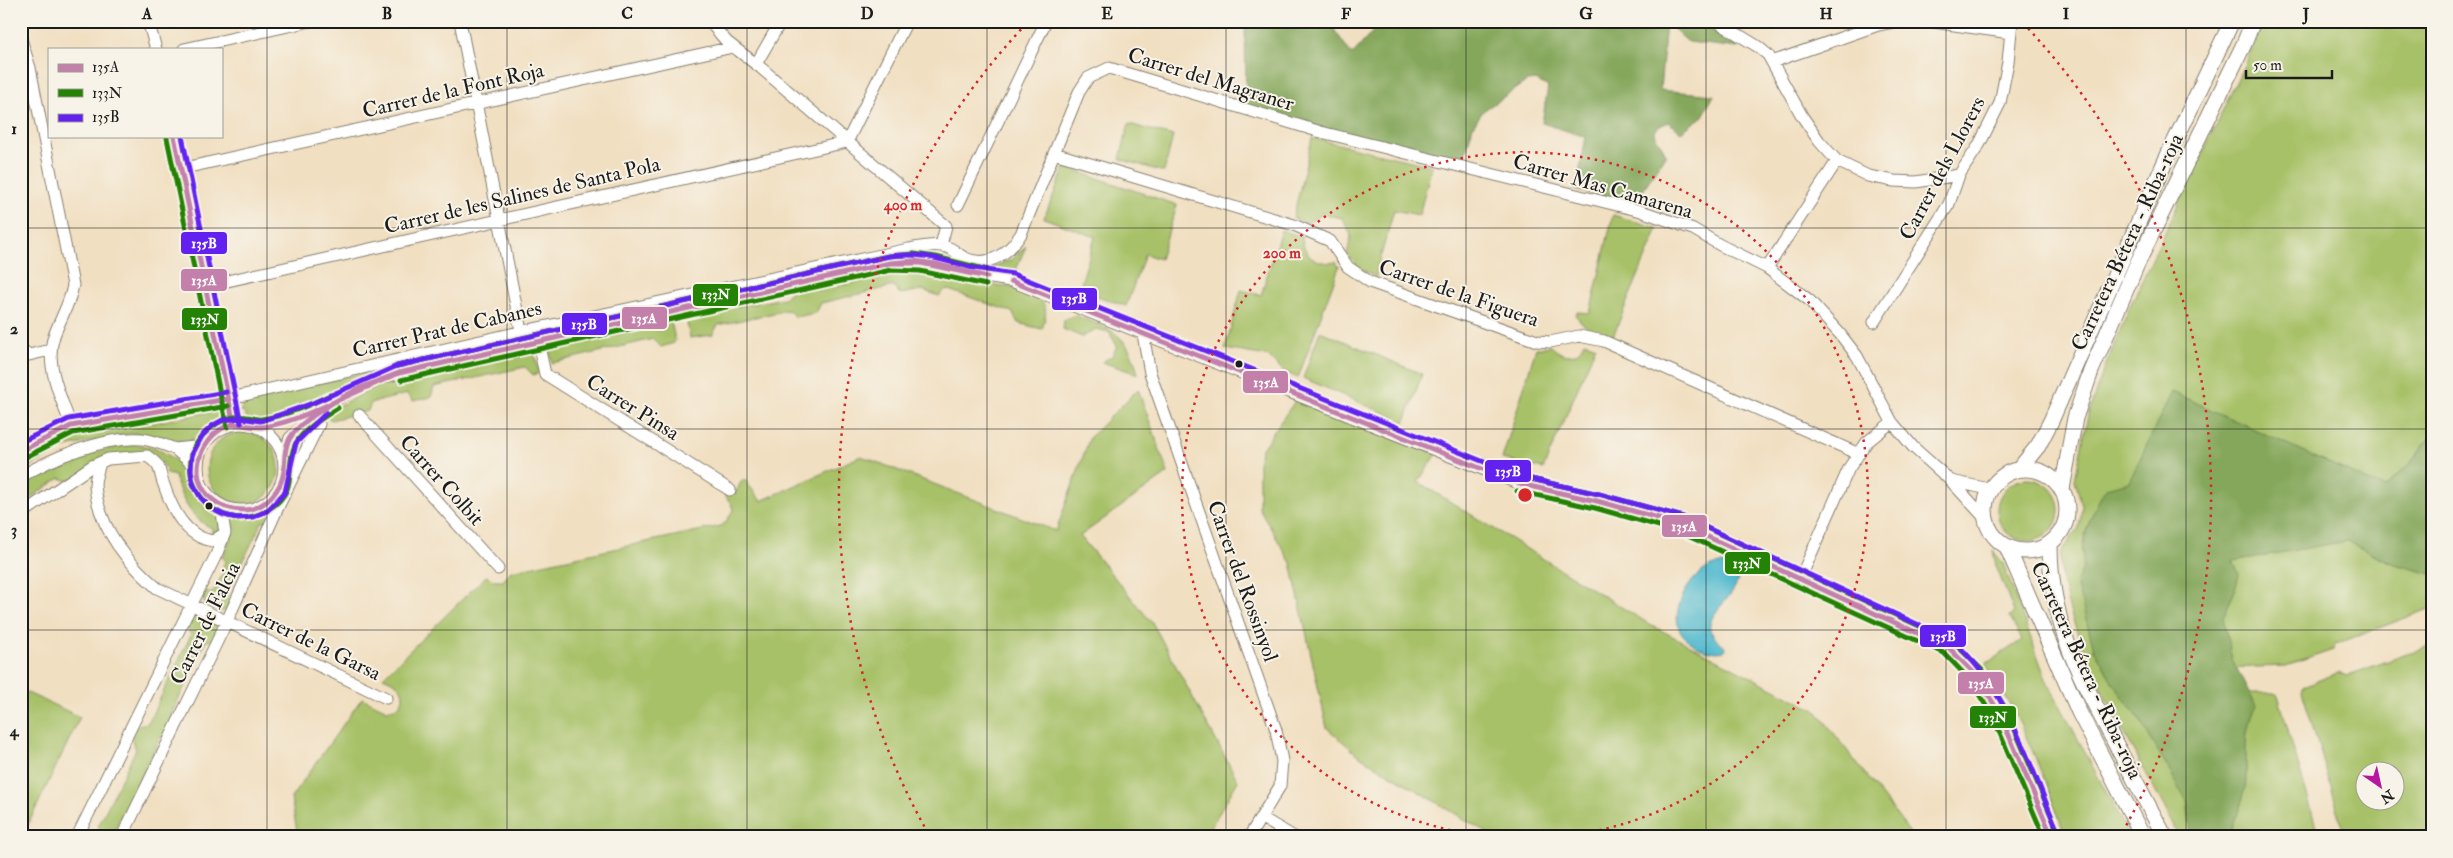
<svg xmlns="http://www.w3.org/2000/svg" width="2453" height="858" font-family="'IM FELL Double Pica',serif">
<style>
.green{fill:#a7c168;stroke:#626e42;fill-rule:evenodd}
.forest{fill:#85a75c;stroke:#50623c}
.water{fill:#51bace;stroke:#366b75}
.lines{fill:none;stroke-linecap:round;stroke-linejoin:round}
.minor-casing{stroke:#867e6e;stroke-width:13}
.secondary-casing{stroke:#867e6e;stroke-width:17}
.minor{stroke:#fff;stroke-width:11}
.secondary{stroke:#fff;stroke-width:15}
.bus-1-casing{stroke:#f7f3e8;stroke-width:9}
.bus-2-casing{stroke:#f7f3e8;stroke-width:9}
.bus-3-casing{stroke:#f7f3e8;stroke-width:9}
.bus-1{stroke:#c280aa;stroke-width:5}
.bus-2{stroke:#248204;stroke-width:5}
.bus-3{stroke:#6321f0;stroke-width:5}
.grid{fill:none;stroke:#1c1c1c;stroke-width:1;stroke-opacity:0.55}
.ring{fill:none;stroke:#d62828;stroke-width:2.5;stroke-dasharray:2.5 5}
.bus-dot{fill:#1c1c1c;stroke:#f7f3e8;stroke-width:2}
.labels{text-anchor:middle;stroke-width:4;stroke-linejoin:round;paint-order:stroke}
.street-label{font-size:21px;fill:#1c1c1c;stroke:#f7f3e8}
.centre{fill:#d62828;stroke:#f7f3e8;stroke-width:2.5}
.ring-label{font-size:15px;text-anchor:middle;font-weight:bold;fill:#d62828;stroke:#f7f3e8;stroke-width:4;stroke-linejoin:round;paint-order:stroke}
.line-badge{stroke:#f7f3e8;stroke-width:2}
.badge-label{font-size:14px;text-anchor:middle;font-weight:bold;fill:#fff}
.neatline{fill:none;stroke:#1c1c1c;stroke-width:2}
.grid-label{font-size:16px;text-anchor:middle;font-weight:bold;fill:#1c1c1c}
</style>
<rect width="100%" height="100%" fill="#f7f3e8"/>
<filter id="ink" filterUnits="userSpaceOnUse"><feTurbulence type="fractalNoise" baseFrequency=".02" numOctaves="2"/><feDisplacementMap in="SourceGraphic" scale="10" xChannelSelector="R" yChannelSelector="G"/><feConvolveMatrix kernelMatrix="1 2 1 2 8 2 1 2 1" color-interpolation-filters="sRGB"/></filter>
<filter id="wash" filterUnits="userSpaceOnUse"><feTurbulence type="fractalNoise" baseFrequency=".0096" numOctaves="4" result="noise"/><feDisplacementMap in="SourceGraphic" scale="20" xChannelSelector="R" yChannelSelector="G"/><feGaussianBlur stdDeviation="1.12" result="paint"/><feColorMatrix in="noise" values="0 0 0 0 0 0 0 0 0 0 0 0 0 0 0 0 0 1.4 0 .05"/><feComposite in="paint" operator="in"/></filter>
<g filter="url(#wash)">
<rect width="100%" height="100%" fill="#f1dfc1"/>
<path class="green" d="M2265,21h167v587l-96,36 -3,6 -47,16 -95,3 -1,24h84l4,2 41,142h-140c-38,-82 -113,-189 -119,-278l1,-8 17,-22 3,-12 1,-11 -7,-26 13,-65 14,-41 28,-68z
M1129,124l44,12 -9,36 -44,-13z
M1312,138l120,28 -13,49 -25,-5 -17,59 -1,8 -15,-8 -14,-14 4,-20 -9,-17 -19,-4 -16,9 -14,-5z
M1065,167l112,38 -17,54 -15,-5 -19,52 -47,-16 16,-53 -51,-19z
M1613,215l45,13 -45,108 -24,-6 -13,-14 1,-4 13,1z
M1281,230l21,7c1,19 16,28 34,25l3,5 -41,111 -13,-6 -18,-16 -42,-7 16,-59 20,5z
M1026,246l-13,31 -128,-17 -517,117 -48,26 -49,19 -23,-3 -7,-9 4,-7 4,-3 108,-26 463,-104 104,-18 48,14h23l18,-7z
M911,267c23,1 42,10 63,15 20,5 51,2 66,18 9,8 5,19 2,29l-24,-6 -6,-11 -66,-23 -7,7 -17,-6 -22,4 -6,-8 -73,17 -5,10 -21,4 -7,-7 -70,15 -6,10 -22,3 -4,-19 3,-4 46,-10 2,2 47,-9 6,-6 25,-5 3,3 70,-15 5,-5z
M1075,315c36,15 53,17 63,59l-36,-12 10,-6 5,-10 -8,-14 -13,-3 -14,8 -19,-8 1,-9z
M666,319l5,2 4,19 -1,3 -13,4 -8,-8 -101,24 -3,-15 7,-4 3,3 100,-22 3,-5z
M1320,331l102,43 -17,48 -102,-44z
M1585,342l11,4 -53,123 -41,-10 34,-111 15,-2c12,12 27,13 34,-4z
M533,349l6,24 -6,2 -8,-8 -91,20 -3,10 -18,4 -6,-7 -36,9 -3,8 -37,9 -5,-4 2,-5 54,-27 46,-12 3,3 92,-20 1,-4z
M1138,389l30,84 -88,63 73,88 85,157 -29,49 -22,7h-889l-7,-39 71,-100 25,12 11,-3 5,-8c1,-14 -9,-17 -20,-22l103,-101 9,5h8l8,-10 210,-45 5,-4 7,-12 -2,-7 -7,-8 11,-1 7,-14h3l16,21 100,-45 195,75 34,-94z
M1297,398l49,23 91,33 -19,28 231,142 168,87 96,126h-419l-136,-82 -31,-27 -36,-165 -32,-55v-46l2,-12z
M216,411l5,7 -6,9 -14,10 -11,4h-17l-38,-8 -70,14 -44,24v-10l41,-21z
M207 468a36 36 0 1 1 72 0a36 36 0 1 1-72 0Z
M135,444l21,4 25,15 34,48 4,8 1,11 -8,6v-8c-21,-9 -32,-31 -37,-52l-8,-2c-12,-47 -72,-5 -99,7l-8,-3 -39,26v-20c39,-26 68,-32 114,-40z
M1997 510a31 31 0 1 1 62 0a31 31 0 1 1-62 0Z
M274,506l-3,15 -9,1 -36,74 5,8 -4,6 -7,2 -15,-7 -2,-7 2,-6 9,-1 11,-22 -2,-4 3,-4 -4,-4 7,-15 3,-23 5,-3 18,-1z
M1993,551l10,12 43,116 84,158h-64c-19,-52 -48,-131 -82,-172l38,-25 -13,-24 5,-4 -18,-46z
M193,616h4l20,9 2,5 -4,10 -9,1 -35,74 5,8 -8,17 -7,-3 -50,100h-18l43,-88 -5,-10 7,-14 10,-2 43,-88 -5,-8z
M2432,645v192h-86l-44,-146 2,-5 36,-14 6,4zM2366,770h30v30h-30z
M21,690l59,27 -58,120h-1z"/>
<path class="forest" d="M1248,21h80l24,34 30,-34h321l36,23 -1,4 -50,-6 -22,-20 -6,68 54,5 -11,21 -22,16 -13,-10 -10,5 -4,6 12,21 -32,50 -58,-14 10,-53 -44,-14 6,-36 -12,-7 -9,1 -44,30 -10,15 -10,36 -104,-23 -113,-34 -1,-83z
M2172,392l212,96 25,-23 23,-31v140l-38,-10 -47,-23 -114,20 6,13 -5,19 -11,24 9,42 24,47c-16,28 -7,54 -11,83 -3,16 -11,33 -16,48h-30l-8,-5 -4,-31 -46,-79 -28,-39 -19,-34 -18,-67c13,-19 4,-20 7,-38 3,-18 13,-40 23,-56l23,-6z"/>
<path class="water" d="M1722,564l10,3 6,11c-2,19 -35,38 -27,54 3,6 10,9 14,15l-1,4c-9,2 -18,0 -26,-4 -8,-5 -16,-11 -19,-19 -9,-22 17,-64 43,-64z"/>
</g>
<g filter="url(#ink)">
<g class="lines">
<g class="minor-casing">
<path id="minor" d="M148,21l8,28
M460,21l61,310
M709,21l18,21 34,26 185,158 -5,19
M1716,21l41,25 11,9 34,61 17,25 18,20 31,15 26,5 22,1 43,-7
M1926,21l85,12
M21,39l9,29 43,217c-3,19 -13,34 -19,51 -10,29 8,63 17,90
M184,49l127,-28
M1772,62l106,-37 21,-4
M756,64l25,-43
M174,136l60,289
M1054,153l240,72 36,16 18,26 22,15 167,59 13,1 29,-6 25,5 255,113
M180,169l553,-122
M958,205l88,-184
M1767,268l70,-107
M205,286l642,-144 60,-121
M1874,322l75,-118 10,-29 20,-30 21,-42 8,-41 4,-41
M1143,334l7,39 126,357 6,31 -2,25 -31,51
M538,342l7,32 185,116
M21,349l8,6 21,-5
M359,415l139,154
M198 467a43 43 0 1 1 86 0a43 43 0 1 1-86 0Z
M259,428l63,-21 48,-25 29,-9 491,-110 24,-2 21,3 37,11 39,6 509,203 77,17 83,23 268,123 28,28 24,39 52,123
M21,451l50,-25 156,-27 297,-68 385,-82c11,-2 22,-5 32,-3 13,1 15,8 24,12 23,11 44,-5 56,-24l58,-142 9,-14 21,-10 212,64 320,79 52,18 27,16 47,23 42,32 31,34 17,22 35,66 21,25 38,34 34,37
M283,458l7,-20 29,-27
M100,463c-2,7 -5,15 -5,22 3,42 32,77 62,103l229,110
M198,469l-23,-20 29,-3
M21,477c29,-19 85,-41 121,-38 11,1 23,6 33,10
M1951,481l38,8
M21,514l71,-48 16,-7 39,-3c4,3 9,6 11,10 3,6 3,13 6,19 8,24 21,52 49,56l12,-8
M1800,579l49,-111 18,-26 25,-20
M1262,818l32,19
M77,837l140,-284 8,-20 -4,-27
M122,837l105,-216 52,-116 40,-81"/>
</g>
<g class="secondary-casing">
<path id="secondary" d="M2020,468l18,-22 13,-25 113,-257 68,-143
M1985 510a41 41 0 1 1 82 0a41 41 0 1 1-82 0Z
M2062,489l13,-71 16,-47 46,-107 107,-220 9,-23
M2050,544c0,76 26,125 61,191 18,34 36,68 54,102
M2007,547l72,165 64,125"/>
</g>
<use href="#minor" class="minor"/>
<use href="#secondary" class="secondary"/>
<g class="bus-1-casing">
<path id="bus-1" d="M174,136l60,289
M890,263l24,-2 21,3 52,13
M890,263h31l66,14
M1011,281l509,203
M1011,281l509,203
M399,373l491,-110
M334,402c-14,9 -35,21 -44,36 -6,10 -5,21 -6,33 -3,20 -19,38 -40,39 -11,0 -23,-3 -32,-11 -25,-20 -14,-59 13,-72 14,-6 24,1 37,0 25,-3 50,-15 72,-25z
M334,402l26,-14 39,-15
M334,402l65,-29
M21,451l50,-25 156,-27
M1520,484l77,17 83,23 268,123 28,28 24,39 52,123"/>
</g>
<g class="bus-2-casing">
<path id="bus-2" d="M167,138l60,289
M889,256l25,-2 22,3 52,13
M397,366l491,-110
M401,380l490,-110 29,1 66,14
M330,395c-21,10 -44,21 -68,24 -5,1 -10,-2 -15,-2 -12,-2 -25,2 -35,10 -53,39 2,117 57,82 31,-20 15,-40 26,-64 7,-15 29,-28 43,-37
M24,458l49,-25 155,-27
M1522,477l77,17 84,23 269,124 30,29 25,41 52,123
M1517,491l78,17 82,23 267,122 26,27 23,37 51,120"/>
</g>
<g class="bus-3-casing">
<path id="bus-3" d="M182,136l59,287
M326,413l-30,30 -11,49 -18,19 -14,6 -16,1 -13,-3 -12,-6 -11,-11 -8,-14 -2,-14 1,-15 10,-19 10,-10 11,-6 17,-2 21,3 9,-3 43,-15 84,-37 492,-110c38,-4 50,4 85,12 13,2 26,4 39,6l509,203 77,17 84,23 269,123c57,50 78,127 107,194
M21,442l48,-23 157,-27"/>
</g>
<use href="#bus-1" class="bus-1"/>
<use href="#bus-2" class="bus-2"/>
<use href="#bus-3" class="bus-3"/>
</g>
</g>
<path class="grid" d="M267,21v816M507,21v816M747,21v816M987,21v816M1226,21v816M1466,21v816M1706,21v816M1946,21v816M2186,21v816M21,228h2411M21,429h2411M21,630h2411"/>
<g class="ring">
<path d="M1495 837A343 343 0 1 1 1555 837"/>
<path d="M928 833A686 686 0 0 1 1027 23M2023 23A686 686 0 0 1 2122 833"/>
</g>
<g class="bus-dot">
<circle cx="1239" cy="364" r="4.5"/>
<circle cx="209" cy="506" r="4.5"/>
</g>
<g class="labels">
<g class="street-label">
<text transform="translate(1211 79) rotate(17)" y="7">Carrer del Magraner</text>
<text transform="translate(453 90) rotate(-13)" y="7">Carrer de la Font Roja</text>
<text transform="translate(1942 168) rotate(-62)" y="7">Carrer dels Llorers</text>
<text transform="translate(1603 186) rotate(16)" y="7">Carrer Mas Camarena</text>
<text transform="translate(522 195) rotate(-13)" y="7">Carrer de les Salines de Santa Pola</text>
<text transform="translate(2127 242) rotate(-65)" y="7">Carretera Bétera - Riba-roja</text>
<text transform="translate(1459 293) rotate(19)" y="7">Carrer de la Figuera</text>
<text transform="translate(447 329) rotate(-13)" y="7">Carrer Prat de Cabanes</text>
<text transform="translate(633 407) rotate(32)" y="7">Carrer Pinsa</text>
<text transform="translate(442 480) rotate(48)" y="7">Carrer Colbit</text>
<text transform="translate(1243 581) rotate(70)" y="7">Carrer del Rossinyol</text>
<text transform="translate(205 623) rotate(-64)" y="7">Carrer de Falcia</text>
<text transform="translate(311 641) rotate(26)" y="7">Carrer de la Garsa</text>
<text transform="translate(2087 670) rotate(65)" y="7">Carretera Bétera - Riba-roja</text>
</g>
</g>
<circle cx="1525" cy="495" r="8" class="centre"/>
<g class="ring-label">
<text x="903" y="210">400 m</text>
<text x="1282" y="258">200 m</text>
</g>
<g class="line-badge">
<rect x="180" y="231" width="48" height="24" rx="5" fill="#6321f0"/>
<rect x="180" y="268" width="48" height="24" rx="5" fill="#c280aa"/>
<rect x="692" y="283" width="47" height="24" rx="5" fill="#248204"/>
<rect x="1051" y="287" width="47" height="24" rx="5" fill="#6321f0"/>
<rect x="621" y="306" width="47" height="24" rx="5" fill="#c280aa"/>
<rect x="181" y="307" width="47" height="24" rx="5" fill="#248204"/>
<rect x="561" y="312" width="47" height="24" rx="5" fill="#6321f0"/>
<rect x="1242" y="370" width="47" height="24" rx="5" fill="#c280aa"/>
<rect x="1484" y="459" width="48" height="24" rx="5" fill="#6321f0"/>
<rect x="1661" y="514" width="47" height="24" rx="5" fill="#c280aa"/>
<rect x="1724" y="551" width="47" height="24" rx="5" fill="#248204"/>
<rect x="1919" y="624" width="48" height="24" rx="5" fill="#6321f0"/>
<rect x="1957" y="671" width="48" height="24" rx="5" fill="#c280aa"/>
<rect x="1969" y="705" width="48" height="24" rx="5" fill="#248204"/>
</g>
<g class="badge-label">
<text x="204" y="248">135B</text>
<text x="204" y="285">135A</text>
<text x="716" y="299">133N</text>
<text x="1074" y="303">135B</text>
<text x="644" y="323">135A</text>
<text x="205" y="324">133N</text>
<text x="584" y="329">135B</text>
<text x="1266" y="387">135A</text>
<text x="1508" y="476">135B</text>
<text x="1684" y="531">135A</text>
<text x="1747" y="568">133N</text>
<text x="1943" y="641">135B</text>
<text x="1981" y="688">135A</text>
<text x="1993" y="722">133N</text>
</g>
<rect width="2453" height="858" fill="none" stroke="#f7f3e8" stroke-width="55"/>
<rect x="48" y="48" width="175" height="90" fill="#f7f3e8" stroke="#9f9d96"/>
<rect x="58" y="64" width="25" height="8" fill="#c280aa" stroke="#9f9d96"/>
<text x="92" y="72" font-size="15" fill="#1c1c1c">135A</text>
<rect x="58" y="89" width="25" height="8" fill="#248204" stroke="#9f9d96"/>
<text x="92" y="98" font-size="15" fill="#1c1c1c">133N</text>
<rect x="58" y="114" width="25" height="8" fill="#6321f0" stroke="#9f9d96"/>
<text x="92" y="122" font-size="15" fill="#1c1c1c">135B</text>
<g transform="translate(2380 786) rotate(146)"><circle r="24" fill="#f7f3e8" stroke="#9f9d96"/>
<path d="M0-4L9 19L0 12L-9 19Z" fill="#b5179e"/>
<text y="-8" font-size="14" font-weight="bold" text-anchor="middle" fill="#1c1c1c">N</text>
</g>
<path d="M2246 70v8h86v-8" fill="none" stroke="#1c1c1c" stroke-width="2.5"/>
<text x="2253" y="70" font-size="15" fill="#1c1c1c" stroke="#f7f3e8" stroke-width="4" paint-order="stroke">50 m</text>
<rect x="28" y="28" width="2398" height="802" class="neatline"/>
<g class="grid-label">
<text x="147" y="19">A</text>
<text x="387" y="19">B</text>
<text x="627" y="19">C</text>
<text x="867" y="19">D</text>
<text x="1107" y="19">E</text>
<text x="1346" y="19">F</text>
<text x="1586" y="19">G</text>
<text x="1826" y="19">H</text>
<text x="2066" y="19">I</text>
<text x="2306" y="19">J</text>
<text x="14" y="134">1</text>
<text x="14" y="334">2</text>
<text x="14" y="535">3</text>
<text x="14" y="736">4</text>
</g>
</svg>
